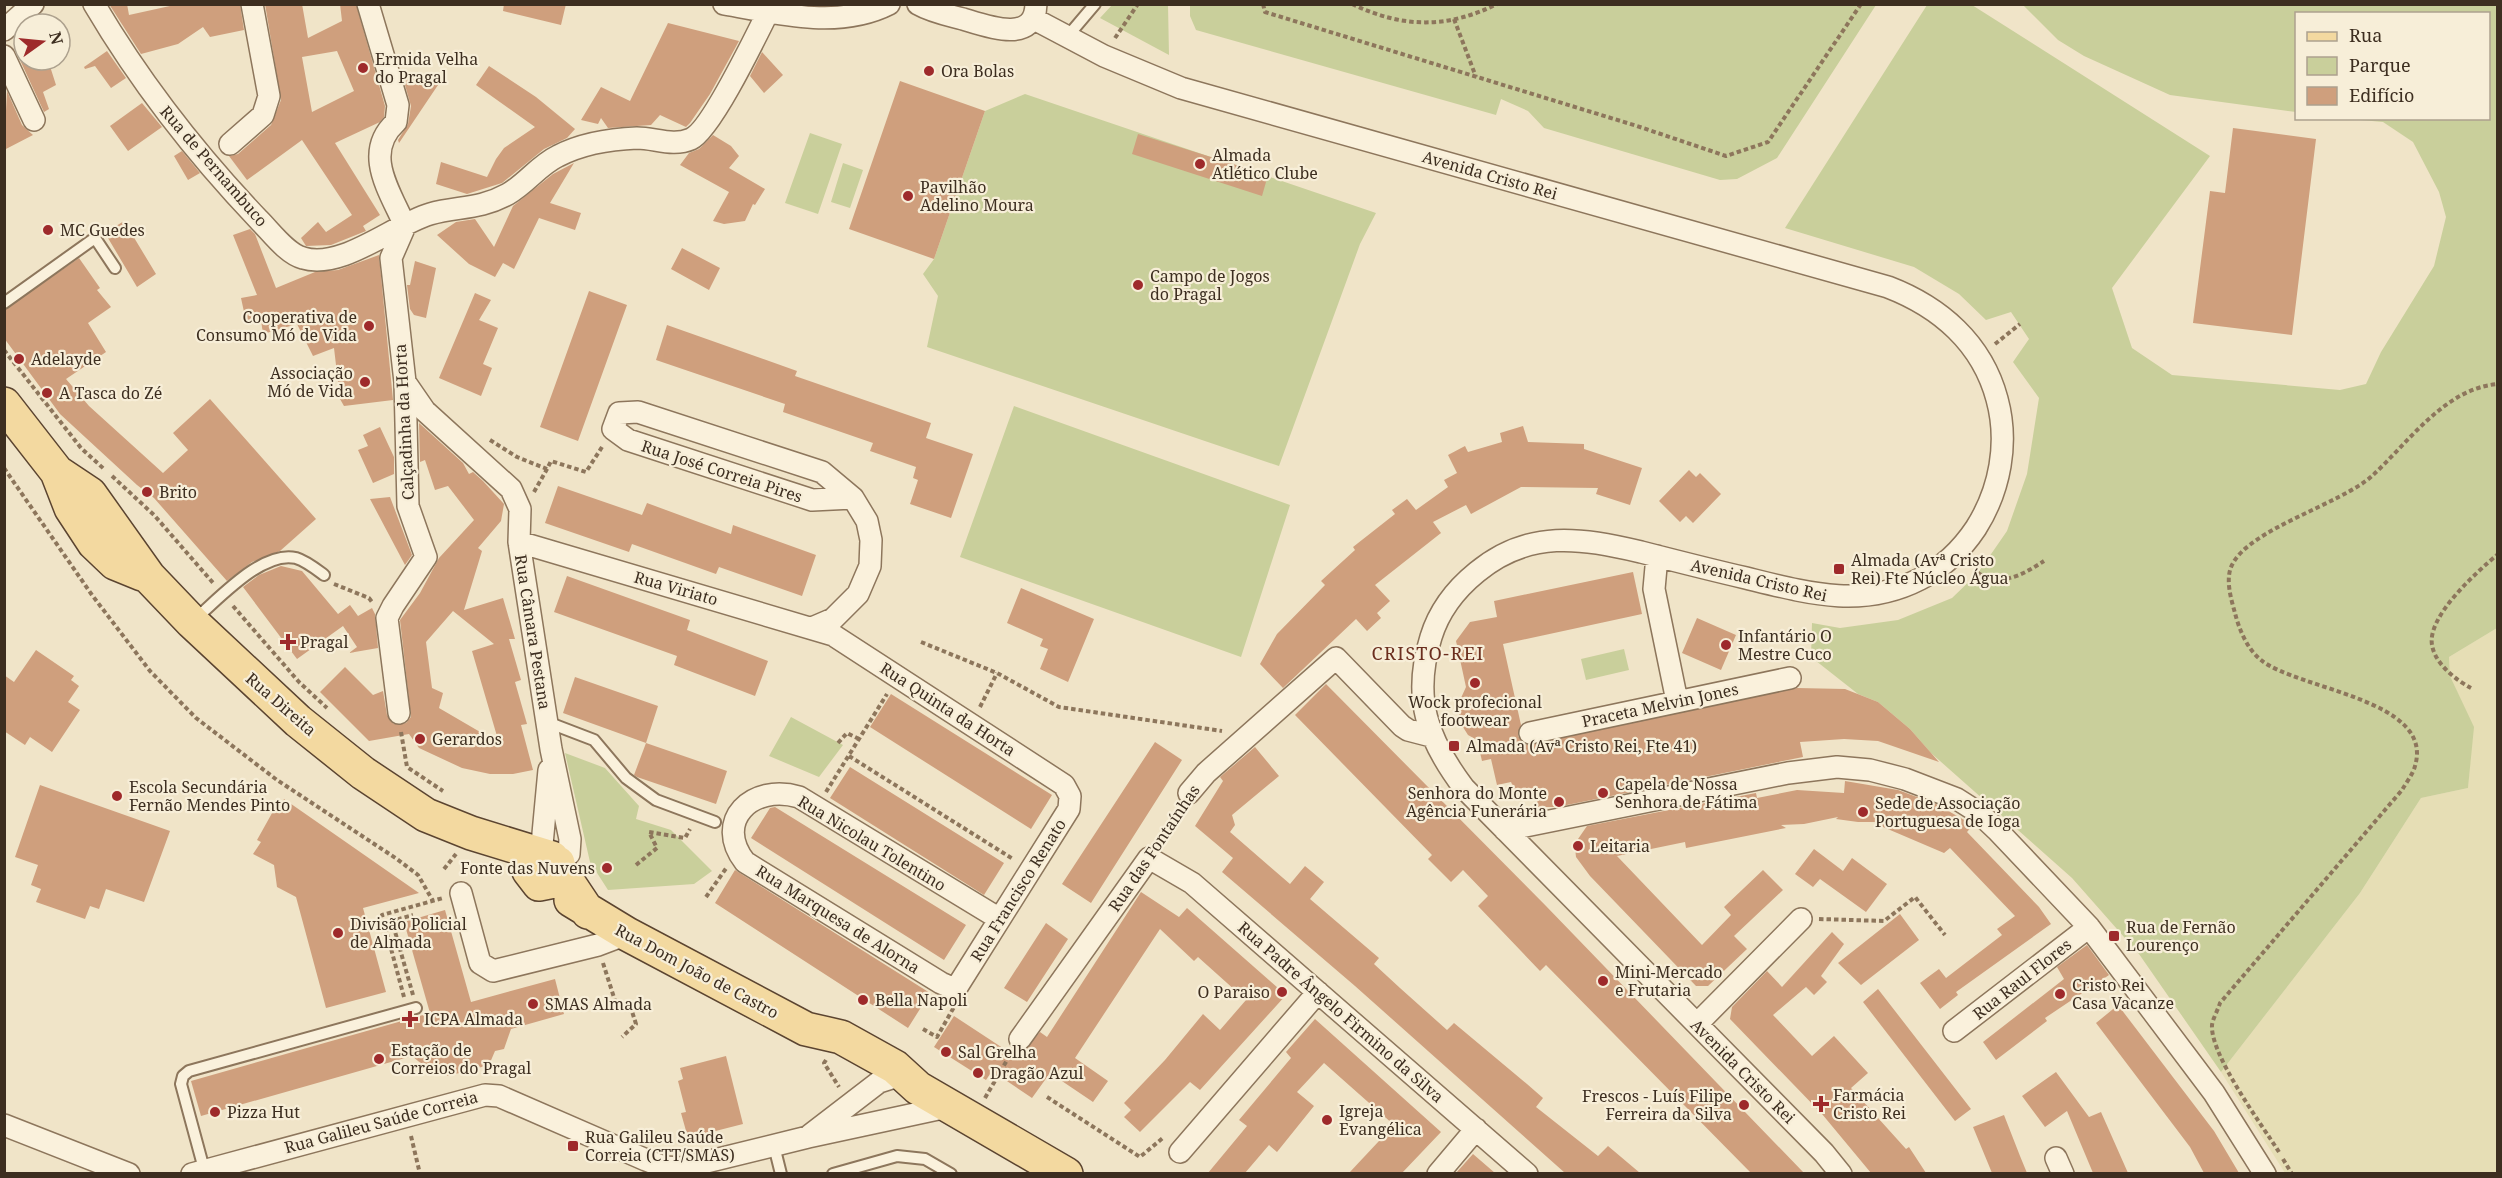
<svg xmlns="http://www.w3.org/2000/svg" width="2502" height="1178" font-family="'Noto Serif',serif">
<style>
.farmland{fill:#e6deb5}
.green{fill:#c9cf9b}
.building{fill:#cf9f7d;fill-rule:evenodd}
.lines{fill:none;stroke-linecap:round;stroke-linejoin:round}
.lane-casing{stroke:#8d765c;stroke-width:14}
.street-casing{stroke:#8d765c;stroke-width:24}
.primary-casing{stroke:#5b4430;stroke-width:36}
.path{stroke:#8d765c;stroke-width:4;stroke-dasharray:4.5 3;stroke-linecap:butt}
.lane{stroke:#faf1dc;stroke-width:10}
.street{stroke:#faf1dc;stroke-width:21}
.primary{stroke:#f3d9a0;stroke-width:33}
.poi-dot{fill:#9e2a2b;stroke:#f7eed8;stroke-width:2}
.labels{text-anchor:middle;stroke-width:4.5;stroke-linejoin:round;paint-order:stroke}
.poi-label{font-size:16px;fill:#3d2e20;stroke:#f7eed8;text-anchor:start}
.street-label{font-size:16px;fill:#3d2e20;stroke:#f7eed8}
.neighbourhood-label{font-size:18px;letter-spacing:1.5px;fill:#6b2e1e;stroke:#f7eed8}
</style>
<rect width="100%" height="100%" fill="#f0e4c8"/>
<path class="farmland" d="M2497,628v545h-212l-64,-101 139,-179 61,-95 47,-10 5,-61 -23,-51 -1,-19z"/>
<path class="green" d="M1190,4h686v1l-99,153 -40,21 -17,1 -176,-52 -16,-17 -27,-12 -5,16 -300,-85 -6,-14z
M1112,5h56l1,50 -69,-37z
M1927,5h45l238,151 -98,132 20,60 40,27 168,15 26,-6 15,-32 53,-86 12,-49 -7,-25 -26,-50 -30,-20 -33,-3 138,-1v-104h-192v98l-126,-17 -86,-39 -26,-16 -35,-35h474v623l-48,29 1,19 24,51 -6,61 -47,10 -61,95 -139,179 -82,-118 -67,-76 -141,-125 -21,-24 -32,-27 -20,-8 -47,-37 1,-34 28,5 58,-8 54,-22 26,-25 29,-42 20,-57 12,-76 -26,-36 16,-23 -18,-27 -25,8 -27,-26 -45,-27 -129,-39z
M1025,94l351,119 -16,31 -81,222 -352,-119 11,-51 -15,-22 11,-15 51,-148z
M810,133l32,11 -24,70 -33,-11z
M843,163l20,7 -13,38 -19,-6z
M1014,406l276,99 -49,152 -281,-100z
M1624,649l5,21 -43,10 -5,-21z
M791,717l52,28 -24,32 -50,-21z
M565,753l40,15 34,38 -3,13 35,11 41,41 -18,13 -86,6 -18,-28z"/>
<path class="building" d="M109,4h18l2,11 50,-11h61l4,26 -34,7 -7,-10 -25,17 -37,10z
M265,4h37l6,34 34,-17 -2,-17h16l29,102 -1,11 -4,5 -45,21 45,72 -17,11 3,5 -35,14 -25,1 -5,-8 17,-16 8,10 26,-17 -50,-75 -55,40 -18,-24 9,-2 33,-29 10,-25zM337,51l17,40 -42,21 -10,-55z
M504,4h62l-5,21 -58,-14z
M668,23l71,18 -29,53 -20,29 -4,4 -26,-12 -9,10 -43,3 -7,-10 -3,6 -17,-4 20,-33 29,14z
M107,51l19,27 -15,10 -16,-22 -10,3 -1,-2z
M762,52l21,23 -19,18 -14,-17z
M20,60h28l8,25 -13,7 6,17 -5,3z
M489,66l47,31 39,32 -8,9 -23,11 -42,34 -35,11 -31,-10 5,-22 46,15 9,-18 8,-11 31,-21 -59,-42z
M401,71l37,14 -39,58 -1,-3 10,-16 3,-18z
M900,81l85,30 -51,148 -85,-30z
M7,91l15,34 11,10 -29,15z
M142,103l20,24 -34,24 -18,-25z
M2233,128l83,11 -24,196 -99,-12 17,-132 15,2z
M1138,134l130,41 -6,21 -130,-42z
M713,135l18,11 8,10 -10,12 36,21 -10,16 -2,-1 -8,17 -21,3 -11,-3 16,-29 -49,-27 9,-12 10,-4z
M182,151l18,22 -12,7 -14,-24z
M574,163l-24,40 31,10 -6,17 -36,-12 -25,51 -11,-6 -8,14 -26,-13 -32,-29 19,-13 19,-3 19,28 19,-41 40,-32z
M124,221l32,53 -19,13 -32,-54z
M250,229l5,5 21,54 39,-16 23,-2 41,-15 14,145 -49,6 -4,-7 -6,-51 -21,8 -16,-32 -34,10 -2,-14 -15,1 -5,-23 16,-3 -24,-60z
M682,248l38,20 -11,22 -38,-21z
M79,258l21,30 -3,2 14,17 -23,16 18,29 -40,27 23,27 74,67 25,-23 -15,-17 37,-34 106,120 -36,32 -28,11 -25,19 -73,-83 -17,-13 -77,-71 -56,-76v-28z
M415,261l21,7 -10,50 -12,-3 -4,-6 -3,-24h3z
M589,291l38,14 -49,136 -38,-14z
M475,293l16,7 -12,20 19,8 -15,36 9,4 -11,28 -42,-18z
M667,325l130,46 -2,5 136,47 -5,15 47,16 -22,64 -41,-14 8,-24 -5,-2 3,-11 -46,-16 3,-8 -90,-31 2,-8 -129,-44z
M419,423l44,40 6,11 4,-2 10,9 21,23 -3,17 -23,27 4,3 -18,59 39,-12 12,41h-6l12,41 -6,2 12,42 -6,1 12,45 -20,4h-23l-28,-6 -43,-20 -10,-14 -40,7 -49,-49 25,-25 28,28 10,-4 4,24 7,9 12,-1 5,-6 -11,-97 20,-27 19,-35 35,-38 -26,-34 -13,4 -10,-30 -5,2zM453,611l41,33 -22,7 27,92 -60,-35 4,-15 -11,-5 -6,-46z
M1523,426l5,16 56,2v5l58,19 -12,37 -34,-11 2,-6 -77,-1 -50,27 -5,-9 -33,17 8,11 -66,52 15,16 -13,12 4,5 -14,13 -11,-12 -73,69 -23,-24 17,-30 48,-49 -4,-4 34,-31 -2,-3 42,-33 -3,-4 15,-11 9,11 32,-23 -4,-7 13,-7 -9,-18 17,-9 3,6 34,-10 -2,-9z
M380,427l14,30v17l-21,9 -15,-33 10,-4 -5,-11z
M1689,470l7,7 4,-4 21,21 -28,29 -7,-7 -6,6 -21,-21z
M558,486l84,29 5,-12 84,31 2,-9 83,30 -14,41 -83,-29 -3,7 -84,-30 -3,8 -84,-29z
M390,497l22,58 -7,10 -35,-66z
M281,566l21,5 36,43 12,-9 8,11 14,-8 3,6 3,34 -29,5 8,-6 -14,-21 -46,33 -54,-72 16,-12z
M1633,572l9,42 -139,30 18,81 -3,11 8,9 271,-57 48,1 33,13 32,27 29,33 -61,-21 -34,-2 -44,3 3,15 -246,50h-19l-1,-7h-12l-9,-7 -5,-11 -14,3 -6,-26 -9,2 -5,-21 -9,-5 -7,-11 -2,-11 2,-15 5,-11 -10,-46 14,-19 27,-5 -3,-16z
M567,576l123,44 -3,10 81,31 -13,35 -81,-31 3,-9 -123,-44z
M1021,588l73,31 -26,63 -28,-13 8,-20 -8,-3 3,-7 -36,-16z
M1697,618l39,17 -15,35 -39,-17z
M36,650l38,26 -3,4 8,6 -11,16 12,8 -28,42 -22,-15 -5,8 -21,-14v-56l10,7z
M575,677l83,29 -12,37 81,28 -11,33 -79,-27 -3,-2 12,-32 -83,-30z
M1326,684l220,222 258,267h-53l-205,-208 -6,6 -62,-65 10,-10 -25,-26 -12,12 -23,-23 4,-4 -137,-140z
M891,694l161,101 -21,34 -161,-102z
M1155,742l27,18 -91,143 -29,-19z
M1255,747l24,29 -47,39 3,10 -5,7 60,52 15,-18 19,16 -14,17 69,59 -5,6 26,24 47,42 7,-7 73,61 16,14 -7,9 62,49 10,-10 32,27h-75l-210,-187 -133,-114 11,-14 -38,-32 28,-45 -3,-4z
M850,767l154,96 -20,32 -154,-97z
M1845,781l53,9 38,14 37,21 -6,7 72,75 12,17 -95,68 2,3 -18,14 -20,-26 19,-14 7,9 56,-43 -5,-6 18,-13 -65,-68 -6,5 -68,-29 2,-2h-20l-22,-3 2,-2 -34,7 -23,1 5,3 -100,20 -1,-6 -68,14 85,89 29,-30 -7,-8 39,-37 20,20 -49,46 13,13 -39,37h-12l-106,-110 -14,-19 -1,-9 3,-9 9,-13 169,-33 1,5 40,-8 47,3z
M40,785l130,46 -26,71 -38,-13 -7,20 -9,-3 -5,13 -49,-17 5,-13 -10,-4 7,-20 -23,-8z
M284,799l135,94 -56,15 23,84 -60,16 -30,-111 -19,-10 -3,-22 -21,-11 8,-12 -4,-2 19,-34 4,3z
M775,807l191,118 -22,35 -193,-122 19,-30z
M1814,849l29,22 9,-13 35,26 -21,28 -46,-33 -7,8 -18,-13z
M735,870l195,123 -22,35 -193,-125z
M1141,892l38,25 8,-9 99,87 -86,95 -10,-8 -50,50 -16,-15 7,-7 -7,-7 41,-43 38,-46 17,16 26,-30 -48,-43 -4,4 -34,-32 -85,129 33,23 -15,21 -43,-29 -18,25 -40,-27 -6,9 -52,-33 20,-31 64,42 22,-26 7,5z
M445,910l26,92 84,-23 9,35 -53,15 -7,20 -9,2 -6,14 -41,11 -10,-8 -9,2 -17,-14 -211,60 -10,-35 239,-68 -26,-91z
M1900,914l19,26 -58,45 -23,-22z
M1046,923l22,16 -41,63 -23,-14z
M1832,932l12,12 -23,32 6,6 -13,13 -8,-8 -33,28 39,41 22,-20 34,37 -17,15 55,61 3,-2 17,26h-55l-49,-59 -92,-95 2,-12 35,-36 15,16z
M2087,945l22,30 -64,43 2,3 -51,39 -13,-18 81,-63 -7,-12z
M1878,989l93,120 -16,12 -92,-119z
M2118,1005l96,126 25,42h-35l-14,-26 -94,-124z
M1315,1019l126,113 -39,41h-53l45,-48 -70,-62 -27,29 17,14 -37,46 -8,-7 -24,28h-37l39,-47 -8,-6 52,-62 -5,-6z
M726,1056l17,68 -55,14 -7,-25 5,-1 -8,-31 5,-2 -3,-11z
M2056,1072l33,45 12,-5 27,61h-35l-26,-62 -22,16 -23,-31z
M2004,1115l16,41 7,17h-35l-19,-46z
M1473,1154l22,19h-39z"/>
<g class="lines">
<g class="lane-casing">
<path id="lane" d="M1067,37l28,-33
M4,303l91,-65 20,30
M194,620c24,-20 68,-70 102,-62 10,3 20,11 28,17
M547,722l47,18 32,38 30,22 59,22
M774,1146l7,28
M204,1169l-23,-85 2,-8 6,-5 227,-63
M833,1174l64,-18 28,3 26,15"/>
</g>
<g class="street-casing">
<path id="street" d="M94,4c46,78 103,151 165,216 12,12 28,34 44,38 39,12 90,-33 127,-44 28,-8 49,-4 78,-20 19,-11 31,-29 50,-38 23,-12 54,-17 79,-18 18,0 36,9 54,1 20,-9 66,-105 77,-127
M368,4l30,101 -2,17c-34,31 -6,69 9,104
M724,4c53,9 114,26 165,0
M918,4c14,8 30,11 45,15 23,7 72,26 73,-15
M1034,19l70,37 77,32 707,199c52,20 94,56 109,112 12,44 3,91 -21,129 -14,21 -34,40 -56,51 -58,30 -113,14 -174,-1 -35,-8 -70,-17 -105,-26 -60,-14 -112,-23 -164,20 -21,17 -38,39 -46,65 -19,61 -4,102 33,151l360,365 17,21
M4,30l29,-26
M4,56l30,64
M230,144l33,-29 6,-19 -17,-92
M405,382l20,29 86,78 9,20 -1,33 32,207 19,90 -1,15 -11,9
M519,542l314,93 231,150 6,11 -1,13 -112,178h-7l-9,-4 -196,-121c-32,-41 7,-79 54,-65l199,121
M1657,556l-3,33 23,112
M812,628l21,-9 25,-25 12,-28 1,-26 -4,-19 -14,-23 -31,-26 -184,-60 -19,1 -6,16 15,11 184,60 41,-2
M399,713l-12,-95 6,-12 33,-49 -18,-51 -3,-124 -14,-124 14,-32
M1530,733l260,-55
M1189,793l17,-20 130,-115 66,68 6,4 23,6
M1505,830l283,-57 49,-6 33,3 35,9 52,20 22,14 18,17 92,97 125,166 51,81
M541,855l8,-85
M461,893l19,70 13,8 105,-26 29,-11
M1697,1024l104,-105
M1954,1031l135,-104
M1020,1039l129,-181 43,25 335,291
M4,1125l125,49
M810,1135l69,-53 25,-8
M1180,1152l138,-160
M2056,1158l7,16
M192,1174l293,-79 14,1 147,64 18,7 18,1 126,-31 144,-31
M1438,1174l38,-45"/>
</g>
<g class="primary-casing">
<path id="primary" d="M4,404l53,68 14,36 23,35 21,20 27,11
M57,472l33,22 59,83 43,45 106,99 65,52 63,42 45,18 81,25 36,54
M541,855l-9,6 -3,10 10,13 15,-3 5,-8 -1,-10
M571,900l56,34 179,95 35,8 54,30 23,21 148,86"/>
</g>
<path class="path" d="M1263,4l2,8 372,114 89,30 42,-14 93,-138
M1352,4c50,24 95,25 145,0
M1454,19l22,58
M1115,38l23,-34
M1995,344l25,-20
M4,350l77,98 23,21
M490,440l27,17 30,12 4,-8 35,11 16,-25
M4,468l88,127 58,76 46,47 81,62 120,79 21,16 15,26
M112,476l42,39 60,69
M534,492l13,-23
M1978,573c22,15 46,1 66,-12
M334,584l35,14 3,4
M233,606l66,76 28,26
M921,642l76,31 62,34 163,24
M2471,688c-15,-8 -36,-24 -39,-43 -5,-29 45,-73 66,-91
M980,707l17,-34
M401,732l6,35 36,24
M838,743l9,-10 12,6
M849,756l164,103
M826,792l61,-98
M1159,841l20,-32
M636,865l21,-17 -8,-16 36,6 5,-9
M444,869l12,-15
M706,897l21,-30
M1819,919l65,2 31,-24 30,38
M603,963l14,44 13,-2 6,19 -14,13
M413,995l-21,-74 21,-6
M404,997l-22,-82 61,-17
M923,1029l14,8 17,-30
M826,1060l-2,3 15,24
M1047,1097l93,60 24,-20
M985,1098l25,-43
M411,1136l9,38
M2279,1152c-17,-27 -69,-97 -67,-127 1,-7 6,-15 8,-22l182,-213c4,-7 11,-16 13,-24 20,-67 -117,-76 -154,-106 -14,-11 -22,-31 -26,-47 -4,-14 -10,-34 -3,-48 17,-36 109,-61 140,-89 36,-33 73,-88 126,-92
M2283,1159l9,15"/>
<use href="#lane" class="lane"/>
<use href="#street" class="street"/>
<use href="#primary" class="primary"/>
</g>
<g class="poi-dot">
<circle cx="363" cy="68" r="6"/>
<circle cx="929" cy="71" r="6"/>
<circle cx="1200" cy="164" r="6"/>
<circle cx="908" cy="196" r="6"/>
<circle cx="48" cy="230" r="6"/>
<circle cx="1138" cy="285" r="6"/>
<circle cx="369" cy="326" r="6"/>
<circle cx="19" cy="359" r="6"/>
<circle cx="365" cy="382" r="6"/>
<circle cx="47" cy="393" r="6"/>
<circle cx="147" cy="492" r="6"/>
<rect x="1833" y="563" width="12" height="12" rx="3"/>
<path d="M285 633h6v6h6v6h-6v6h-6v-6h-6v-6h6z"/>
<circle cx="1726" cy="645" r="6"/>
<circle cx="1475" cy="683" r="6"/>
<circle cx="420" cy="739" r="6"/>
<rect x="1448" y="740" width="12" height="12" rx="3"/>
<circle cx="1603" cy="793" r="6"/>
<circle cx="117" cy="796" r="6"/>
<circle cx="1559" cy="802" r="6"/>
<circle cx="1863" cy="812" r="6"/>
<circle cx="1578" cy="846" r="6"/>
<circle cx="607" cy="868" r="6"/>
<circle cx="338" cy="933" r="6"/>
<rect x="2108" y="930" width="12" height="12" rx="3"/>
<circle cx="1603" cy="981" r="6"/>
<circle cx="1282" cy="992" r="6"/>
<circle cx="2060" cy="994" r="6"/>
<circle cx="863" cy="1000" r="6"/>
<circle cx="533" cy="1004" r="6"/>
<path d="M407 1010h6v6h6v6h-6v6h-6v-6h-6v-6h6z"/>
<circle cx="946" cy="1052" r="6"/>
<circle cx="379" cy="1059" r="6"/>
<circle cx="978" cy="1073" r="6"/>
<path d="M1818 1095h6v6h6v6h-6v6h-6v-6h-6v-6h6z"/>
<circle cx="1744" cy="1105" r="6"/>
<circle cx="215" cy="1112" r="6"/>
<circle cx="1327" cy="1120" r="6"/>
<rect x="567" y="1140" width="12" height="12" rx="3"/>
</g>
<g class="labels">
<g class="poi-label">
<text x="375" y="65">Ermida Velha<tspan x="375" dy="18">do Pragal</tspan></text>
<text x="941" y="77">Ora Bolas</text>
<text x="1212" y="161">Almada<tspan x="1212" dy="18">Atlético Clube</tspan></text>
<text x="920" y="193">Pavilhão<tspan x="920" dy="18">Adelino Moura</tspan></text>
<text x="60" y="236">MC Guedes</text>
<text x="1150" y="282">Campo de Jogos<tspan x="1150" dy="18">do Pragal</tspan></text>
<text x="357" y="323" text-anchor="end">Cooperativa de<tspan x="357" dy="18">Consumo Mó de Vida</tspan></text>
<text x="31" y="365">Adelayde</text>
<text x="353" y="379" text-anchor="end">Associação<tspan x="353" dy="18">Mó de Vida</tspan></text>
<text x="59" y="399">A Tasca do Zé</text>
<text x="159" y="498">Brito</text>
<text x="1851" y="566">Almada (Avª Cristo<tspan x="1851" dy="18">Rei) Fte Núcleo Água</tspan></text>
<text x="1738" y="642">Infantário O<tspan x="1738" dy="18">Mestre Cuco</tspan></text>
<text x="300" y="648">Pragal</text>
<text x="1475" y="708" text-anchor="middle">Wock profecional<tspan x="1475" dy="18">footwear</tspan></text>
<text x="432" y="745">Gerardos</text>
<text x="1466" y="752">Almada (Avª Cristo Rei, Fte 41)</text>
<text x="1615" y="790">Capela de Nossa<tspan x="1615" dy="18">Senhora de Fátima</tspan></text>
<text x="129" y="793">Escola Secundária<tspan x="129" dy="18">Fernão Mendes Pinto</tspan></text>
<text x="1547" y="799" text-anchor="end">Senhora do Monte<tspan x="1547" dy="18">Agência Funerária</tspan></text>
<text x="1875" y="809">Sede de Associação<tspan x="1875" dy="18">Portuguesa de Ioga</tspan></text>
<text x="1590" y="852">Leitaria</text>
<text x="595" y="874" text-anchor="end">Fonte das Nuvens</text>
<text x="350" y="930">Divisão Policial<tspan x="350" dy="18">de Almada</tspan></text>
<text x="2126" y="933">Rua de Fernão<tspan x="2126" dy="18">Lourenço</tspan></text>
<text x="1615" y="978">Mini-Mercado<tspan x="1615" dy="18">e Frutaria</tspan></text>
<text x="2072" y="991">Cristo Rei<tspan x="2072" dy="18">Casa Vacanze</tspan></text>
<text x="1270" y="998" text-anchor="end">O Paraiso</text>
<text x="875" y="1006">Bella Napoli</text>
<text x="545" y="1010">SMAS Almada</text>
<text x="424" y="1025">ICPA Almada</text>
<text x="391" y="1056">Estação de<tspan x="391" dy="18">Correios do Pragal</tspan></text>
<text x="958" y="1058">Sal Grelha</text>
<text x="990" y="1079">Dragão Azul</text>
<text x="1833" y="1101">Farmácia<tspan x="1833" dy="18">Cristo Rei</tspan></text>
<text x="1732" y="1102" text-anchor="end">Frescos - Luís Filipe<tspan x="1732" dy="18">Ferreira da Silva</tspan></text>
<text x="1339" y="1117">Igreja<tspan x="1339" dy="18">Evangélica</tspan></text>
<text x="227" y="1118">Pizza Hut</text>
<text x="585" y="1143">Rua Galileu Saúde<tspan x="585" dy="18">Correia (CTT/SMAS)</tspan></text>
</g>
<g class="street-label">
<text transform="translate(214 166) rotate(49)" y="6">Rua de Pernambuco</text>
<text transform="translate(1490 175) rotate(16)" y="6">Avenida Cristo Rei</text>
<text transform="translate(404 422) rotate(-93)" y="6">Calçadinha da Horta</text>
<text transform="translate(722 471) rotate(18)" y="6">Rua José Correia Pires</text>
<text transform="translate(1759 580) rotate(13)" y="6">Avenida Cristo Rei</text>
<text transform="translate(676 588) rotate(16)" y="6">Rua Viriato</text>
<text transform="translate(533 632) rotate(81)" y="6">Rua Câmara Pestana</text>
<text transform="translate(281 704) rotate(41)" y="6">Rua Direita</text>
<text transform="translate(1660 705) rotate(-12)" y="6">Praceta Melvin Jones</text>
<text transform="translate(948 709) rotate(33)" y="6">Rua Quinta da Horta</text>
<text transform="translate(872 843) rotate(31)" y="6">Rua Nicolau Tolentino</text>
<text transform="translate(1154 848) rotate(-56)" y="6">Rua das Fontaínhas</text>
<text transform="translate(1018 890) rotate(-58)" y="6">Rua Francisco Renato</text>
<text transform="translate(838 919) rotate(32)" y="6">Rua Marquesa de Alorna</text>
<text transform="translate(697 971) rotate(28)" y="6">Rua Dom João de Castro</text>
<text transform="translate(2022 979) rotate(-38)" y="6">Rua Raul Flores</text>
<text transform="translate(1341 1012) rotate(41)" y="6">Rua Padre Ângelo Firmino da Silva</text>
<text transform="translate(1743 1071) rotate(45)" y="6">Avenida Cristo Rei</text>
<text transform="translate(381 1122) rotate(-15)" y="6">Rua Galileu Saúde Correia</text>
</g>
<g class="neighbourhood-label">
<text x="1428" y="660">CRISTO-REI</text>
</g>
</g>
<rect width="2502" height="1178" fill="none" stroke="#3d2e20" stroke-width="12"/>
<rect x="2295" y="12" width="195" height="108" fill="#f7eed8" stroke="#ada18e" stroke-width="1.5"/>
<rect x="2307" y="32" width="30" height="9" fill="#f3d9a0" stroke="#ada18e" stroke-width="1.5"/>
<text x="2349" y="42" font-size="18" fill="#3d2e20">Rua</text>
<rect x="2307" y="57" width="30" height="18" fill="#c9cf9b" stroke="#ada18e" stroke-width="1.5"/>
<text x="2349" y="72" font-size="18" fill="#3d2e20">Parque</text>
<rect x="2307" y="87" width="30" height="18" fill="#cf9f7d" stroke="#ada18e" stroke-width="1.5"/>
<text x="2349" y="102" font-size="18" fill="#3d2e20">Edifício</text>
<g transform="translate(42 42) rotate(75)"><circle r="28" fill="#f7eed8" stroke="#ada18e" stroke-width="1.5"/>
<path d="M0-4.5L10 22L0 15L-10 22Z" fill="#9e2a2b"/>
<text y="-9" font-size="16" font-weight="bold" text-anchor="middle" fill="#3d2e20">N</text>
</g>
</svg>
